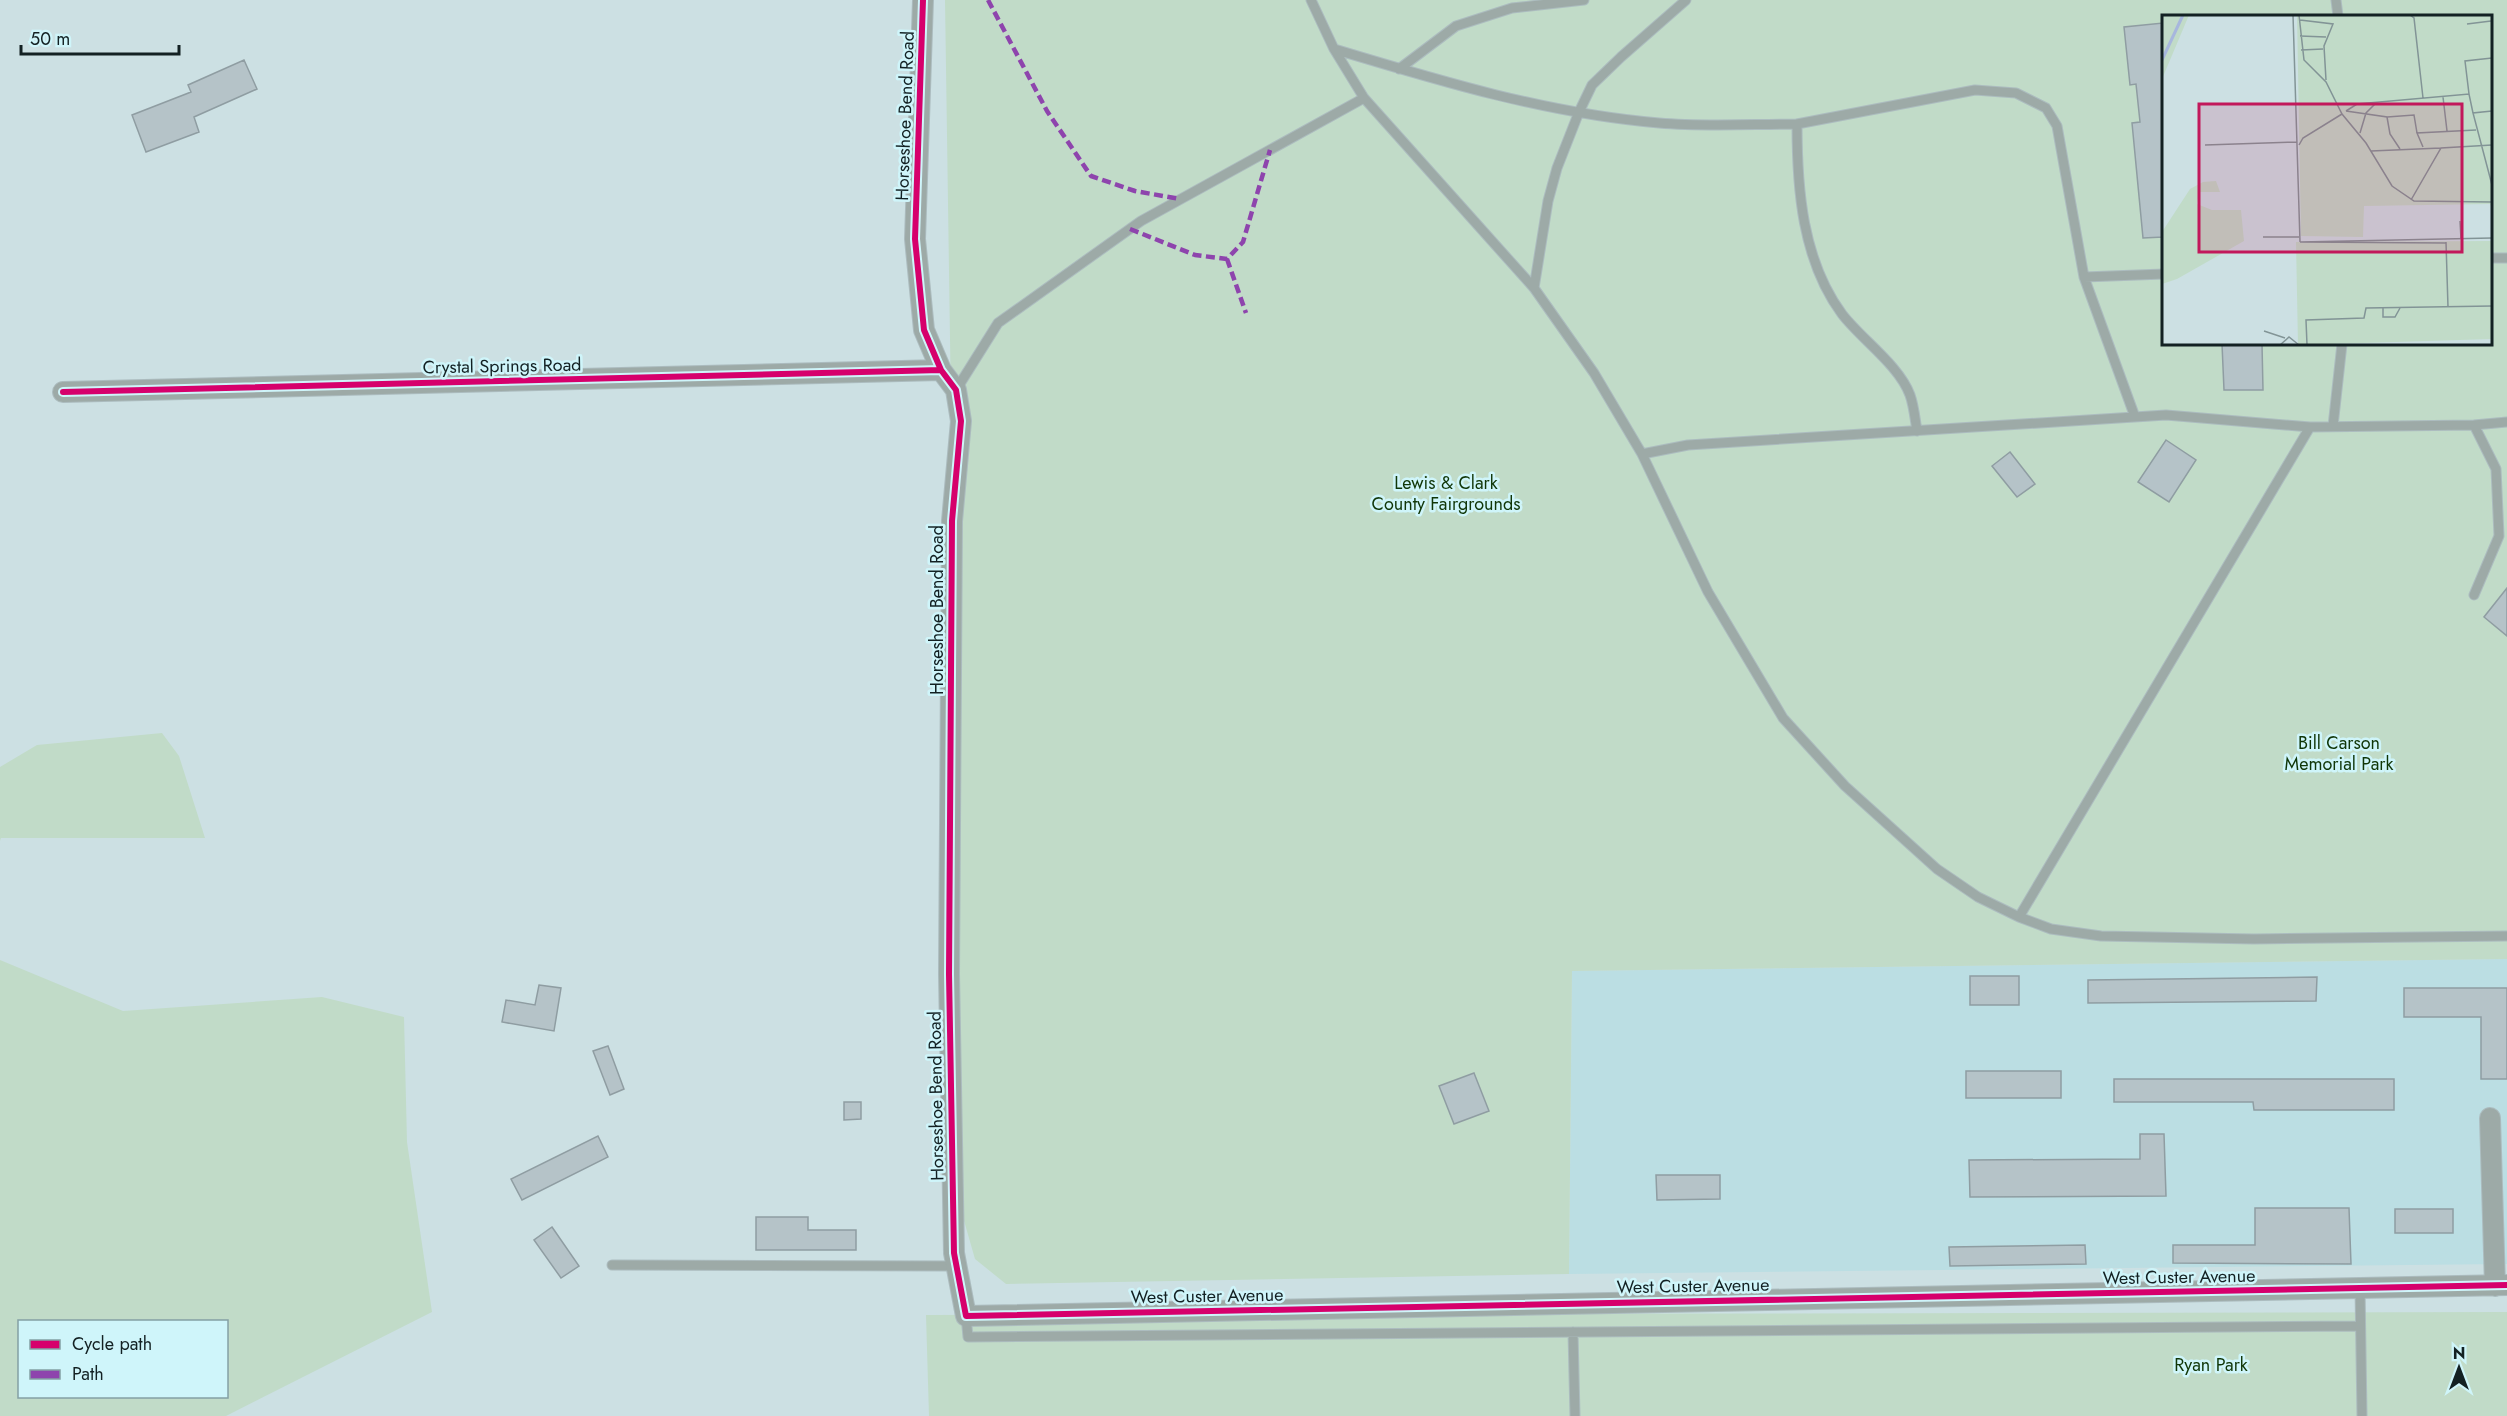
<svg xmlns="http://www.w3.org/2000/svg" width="2507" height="1416" font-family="Jost,sans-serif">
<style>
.built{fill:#bbdee3}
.green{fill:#c1dbc8;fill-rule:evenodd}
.building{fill:#b5c3c8;stroke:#8f9da2;stroke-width:1.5}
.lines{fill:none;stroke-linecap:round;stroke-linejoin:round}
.service-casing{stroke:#acbcbf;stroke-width:11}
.minor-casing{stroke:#acbcbf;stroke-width:22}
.service{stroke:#9daaa7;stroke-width:9}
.minor{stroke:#9daaa7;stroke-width:20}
.quiet{stroke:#8e44ad;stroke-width:4.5;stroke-dasharray:9 4.5;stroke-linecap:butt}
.cycleway-casing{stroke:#cff5fa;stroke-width:10}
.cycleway{stroke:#d6006c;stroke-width:6}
.labels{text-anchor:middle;stroke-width:5;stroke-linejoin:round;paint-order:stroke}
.street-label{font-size:18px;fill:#132123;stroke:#cff5fa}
.park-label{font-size:18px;fill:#103607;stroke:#cff5fa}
.inset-river{fill:none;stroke:#a7b7dd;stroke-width:3}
.inset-road{fill:none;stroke:#829496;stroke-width:1.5}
.view{fill:#c2185b;fill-opacity:0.15;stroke:#c2185b;stroke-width:3}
.inset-edge{fill:none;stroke:#132123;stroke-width:3}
</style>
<rect width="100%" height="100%" fill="#cce0e3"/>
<path class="built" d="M2507,959v305l-938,10 3,-303z"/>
<path class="green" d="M945,0h1562v959l-935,12 -3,303 -563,10 -31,-25 -12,-42zM2164,16h326v328h-326z
M162,733l17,23 26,82h-204l-1,3v-74l37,-22z
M0,960l123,51 199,-14 82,20 3,125 25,170 -206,104h-226zM20,1322h206v74h-206z
M2507,1312v104h-1578l-3,-101z"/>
<path class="building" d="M2163,23v214l-20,1 -11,-115 8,-1 -4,-38 -6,1 -6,-58z
M244,60l13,29 -63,28 5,15 -53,20 -14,-37 59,-23 -3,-7z
M2222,344h40l1,46h-39z
M2166,440l30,20 -27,42 -31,-20z
M2010,452l25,32 -18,13 -25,-31z
M2507,588v48l-23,-19z
M1970,976h49v29h-49z
M2317,977l-1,24 -228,2v-23z
M539,985l22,3 -7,43 -52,-9 4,-22 29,5z
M2404,988h103v91h-26v-62h-77z
M608,1046l16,43 -14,6 -17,-44z
M1966,1071h95v27h-95z
M1474,1073l15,38 -35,13 -15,-38z
M2114,1079h280v31h-140l-1,-8h-139z
M844,1102h17v17l-17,1z
M2140,1134h24l2,62 -196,1 -1,-37 171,-1z
M598,1136l10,21 -86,43 -11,-21z
M1656,1175h64v24l-63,1z
M2255,1208h94l2,56 -178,-1v-18h82z
M2395,1209h58v24h-58z
M756,1217h52v13h48v20h-100z
M552,1227l27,39 -18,12 -27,-38z
M2085,1245l1,19 -136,2 -1,-19z"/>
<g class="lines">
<g class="service-casing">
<path id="service" d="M1311,0l23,49 30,49 170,190 60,85 48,81 66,138 75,126 62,68 92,83 41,28 41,20 32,12 50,7 153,3 253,-3
M2336,0l2,16
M1334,49c106,32 215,65 325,74 46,4 92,1 138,1 0,64 5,136 45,190 19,25 57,51 68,81 4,11 5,24 7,36
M1399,69l57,-43 56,-18 72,-8
M1797,124l178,-34 41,3 30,15 11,18 27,151
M2490,258h17
M1534,288l14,-87 9,-33 22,-56 13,-27 29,-28 65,-57
M956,390l42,-67 143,-102 223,-123
M2135,417l-51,-140 80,-3
M2474,425l22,44 3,67 -25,59
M2333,426l9,-82
M1642,454l46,-9 478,-30 144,12
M2019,917l291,-490 164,-2 33,-3
M612,1265l344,1
M2360,1288l2,128
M966,1316l2,21 1392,-11
M1573,1332l2,84"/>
</g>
<g class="minor-casing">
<path id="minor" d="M923,0l-8,239 9,91 17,40 15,20 5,31 -9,100 -3,453 5,279 12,63 1541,-31
M63,392l878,-22
M2490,1118l5,168"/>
</g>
<use href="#service" class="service"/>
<use href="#minor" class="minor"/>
<path class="quiet" d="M988,0l59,111 44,65 44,15 45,8
M1130,229l65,26 32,4 16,-17 27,-92
M1227,259l19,54"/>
<g class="cycleway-casing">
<path id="cycleway" d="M923,0l-8,239 9,91 17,40 15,20 5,31 -9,100 -3,453 5,279 12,63 1541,-31
M63,392l878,-22"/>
</g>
<use href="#cycleway" class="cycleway"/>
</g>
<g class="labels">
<g class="street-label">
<text transform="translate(905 116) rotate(-88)" y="6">Horseshoe Bend Road</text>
<text transform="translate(502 366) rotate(-1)" y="6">Crystal Springs Road</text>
<text transform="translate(937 610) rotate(-90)" y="6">Horseshoe Bend Road</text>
<text transform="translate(936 1096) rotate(-91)" y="6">Horseshoe Bend Road</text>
<text transform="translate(2179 1277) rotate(-1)" y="6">West Custer Avenue</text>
<text transform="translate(1693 1286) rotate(-1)" y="6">West Custer Avenue</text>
<text transform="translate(1207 1296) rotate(-1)" y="6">West Custer Avenue</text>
</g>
<g class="park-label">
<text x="1446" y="489">Lewis &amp; Clark<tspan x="1446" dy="21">County Fairgrounds</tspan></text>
<text x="2339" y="749">Bill Carson<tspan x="2339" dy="21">Memorial Park</tspan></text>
<text x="2211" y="1371">Ryan Park</text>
</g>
</g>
<g transform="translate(2162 15)">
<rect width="330" height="330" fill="#cce0e3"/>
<path d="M0,0h27l-27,64zM135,0h195v193l-2,-4 -126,2 -1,31 -62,-1zM54,166l4,11h-21l-2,12 15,6h29l3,31 -67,38 -15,5v-52l28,-43 13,-7zM330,226v98l-194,6 -2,-103z" fill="#c1dbc8"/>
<path class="inset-river" d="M0,45l21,-45"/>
<path class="inset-road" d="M131,0l7,227M137,0l5,45 22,22 16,32 24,29 26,43 22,15 78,1M248,0l4,3 9,80M138,5l33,4 -9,22 2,34M305,9l24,-3M138,21l26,1M139,35l22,-1M307,79l-4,-33 27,-3M281,82l4,34M184,96l11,-7 112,-10 4,19M184,96l41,6 3,17 10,15M330,96l-19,2 19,72M225,102l27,-2 3,18M198,118l6,-20 10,-10M43,130l92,-3M137,130l4,-7 39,-24M261,132l-6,-14 59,-3M209,136l70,-3M249,185l30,-52 51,-3M298,206l1,18M101,222h36M138,227l192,-4M138,227l146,1M284,227l2,65M221,293v9h12l5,-9M102,316l21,7M118,330l9,-8 10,8M145,330l-1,-25 58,-2 2,-10 126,-2"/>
<path class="view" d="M37,89h263v148h-263z"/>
<rect width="330" height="330" class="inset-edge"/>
</g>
<rect x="18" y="1320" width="210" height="78" fill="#cff5fa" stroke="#84a0a4" stroke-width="1.5"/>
<rect x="30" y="1340" width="30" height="9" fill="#d6006c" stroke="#84a0a4" stroke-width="1.5"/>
<text x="72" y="1350" font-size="18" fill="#132123">Cycle path</text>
<rect x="30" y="1370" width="30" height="9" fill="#8e44ad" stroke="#84a0a4" stroke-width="1.5"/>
<text x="72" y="1380" font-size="18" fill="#132123">Path</text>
<g transform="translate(2459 1368)" stroke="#cff5fa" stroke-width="4.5" paint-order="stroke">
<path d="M0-4.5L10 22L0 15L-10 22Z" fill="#132123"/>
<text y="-9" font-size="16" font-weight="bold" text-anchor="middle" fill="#132123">N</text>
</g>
<path d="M21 45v9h158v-9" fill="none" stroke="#132123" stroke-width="3"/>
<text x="30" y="45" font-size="18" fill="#132123" stroke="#cff5fa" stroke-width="4.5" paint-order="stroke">50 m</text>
</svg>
